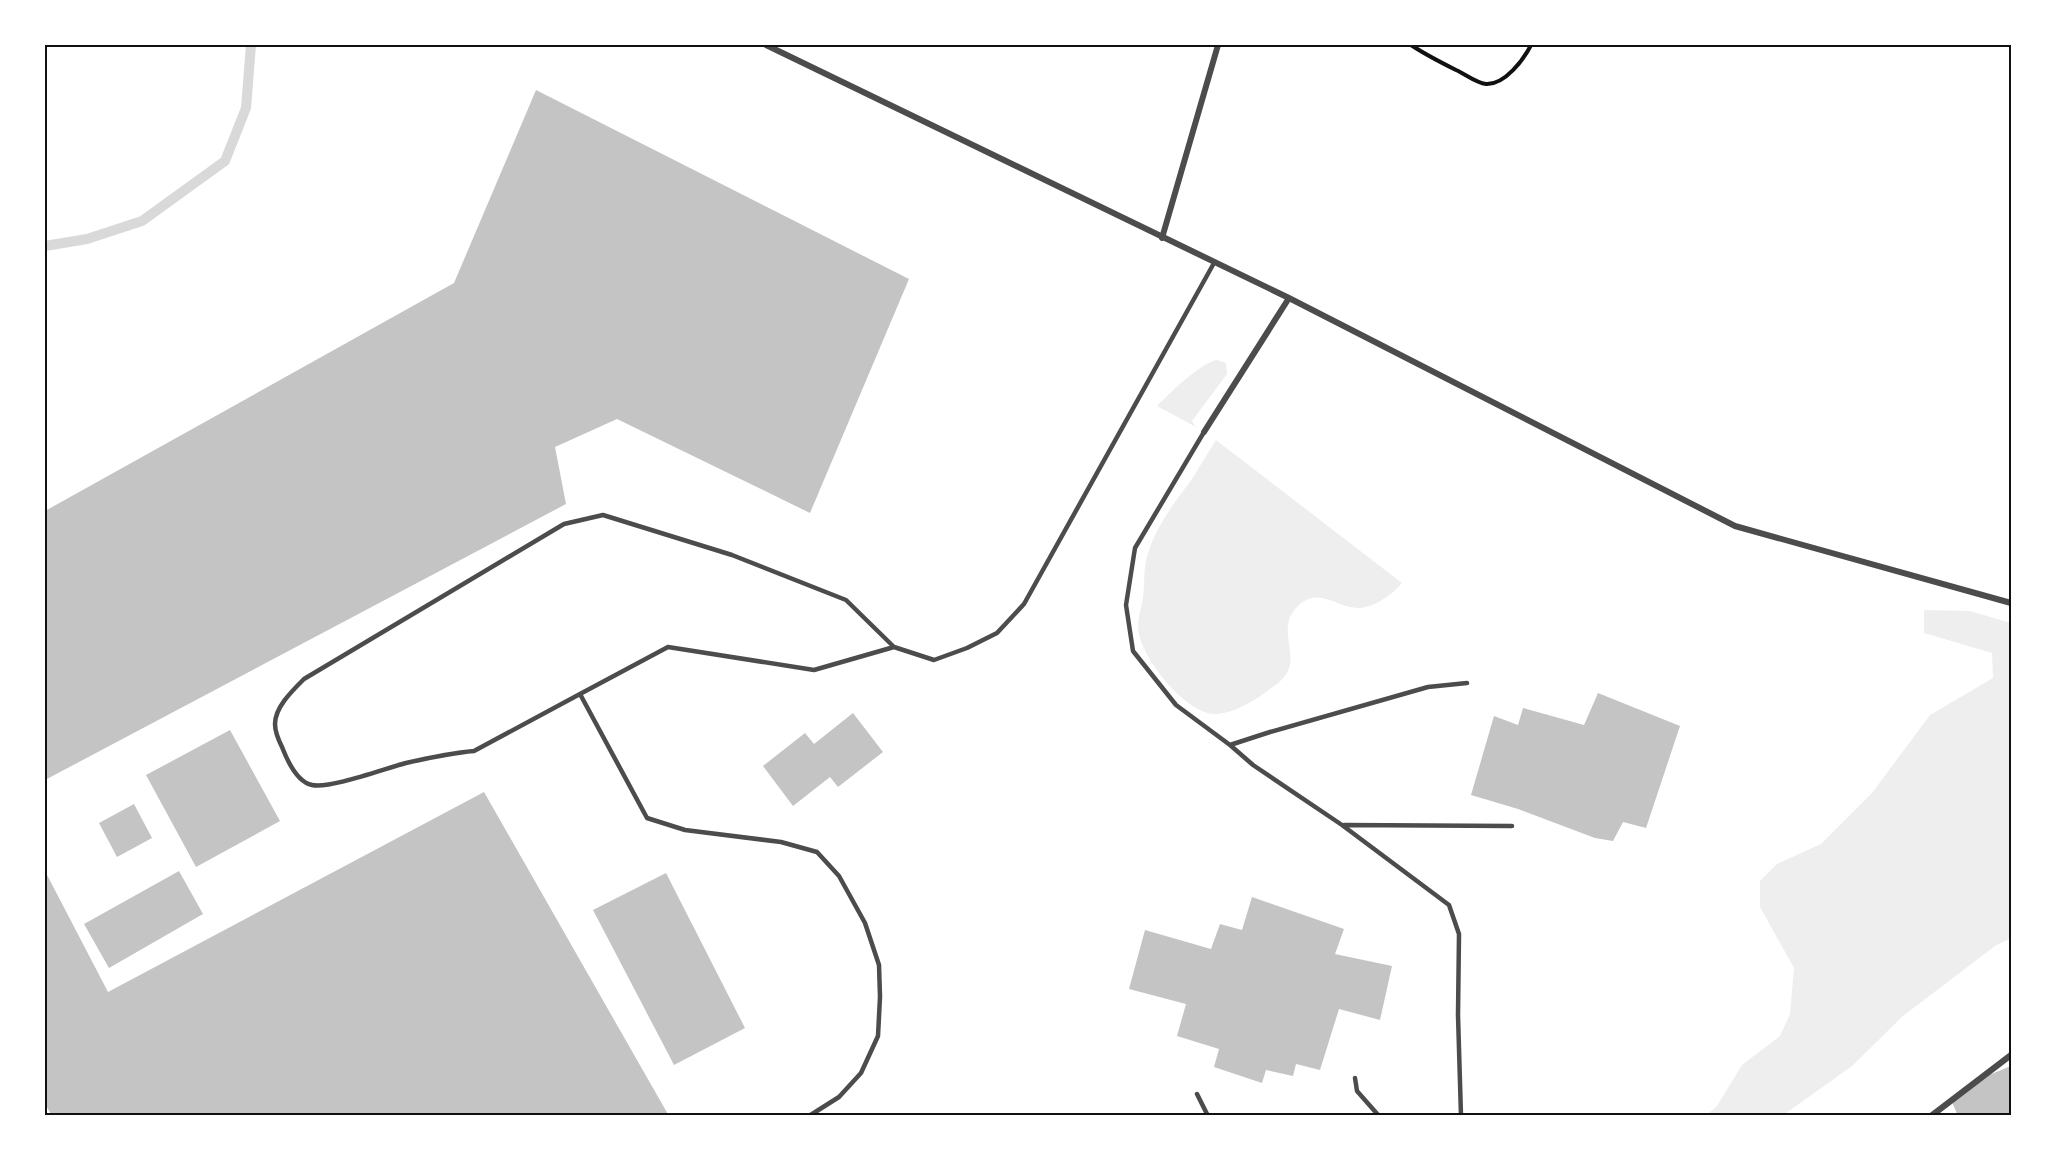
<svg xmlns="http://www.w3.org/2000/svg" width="2056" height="1161" font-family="'PT Sans Narrow',sans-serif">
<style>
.green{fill:#eee}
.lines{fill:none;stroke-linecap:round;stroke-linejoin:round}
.stream{stroke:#d9d9d9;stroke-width:10}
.building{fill:#c4c4c4}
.path{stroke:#111;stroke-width:4}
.service{stroke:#4c4c4c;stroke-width:4.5}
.minor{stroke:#4c4c4c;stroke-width:6}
.neatline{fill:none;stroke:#111;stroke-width:2}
</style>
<rect width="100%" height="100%" fill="#fff"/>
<path class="green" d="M1217,360l9,3 1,11 -35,47 4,6 -39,-21c13,-13 43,-43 60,-46z
M1216,440l186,143c-9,11 -27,24 -42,25 -22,1 -40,-22 -61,-3 -28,25 9,55 -21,78 -17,13 -39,29 -60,31 -30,3 -74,-53 -79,-80 -3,-12 2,-24 4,-36 2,-15 0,-30 5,-45 9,-28 27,-51 44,-74 8,-13 16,-26 24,-39z
M1924,610l46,1 41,12v315l-16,8 -92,70 -51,50 -70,50h-77l12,-10 25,-41 38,-29 10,-22 4,-46 -34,-61v-26l17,-17 44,-20 51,-51 58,-78 63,-37 -1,-25 -68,-20z"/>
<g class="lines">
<path class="stream" d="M45,246l42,-7 55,-18 83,-60 21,-53 5,-63"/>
</g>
<path class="building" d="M536,90l373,189 -99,234 -193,-94 -62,28 11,57 -521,276v-269l409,-228z
M1598,693l82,33 -34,102 -23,-6 -10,19 -18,-3 -77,-29 -47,-14 23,-79 24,9 5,-17 61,17z
M853,713l30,39 -45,35 -8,-10 -37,29 -30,-40 42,-33 9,11z
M230,730l50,91 -84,46 -50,-92z
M484,792l185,324h-617l-7,-12v-233l63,121z
M134,804l18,34 -35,19 -18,-34z
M179,871l24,43 -94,54 -25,-44z
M666,873l79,155 -71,37 -81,-155z
M1252,897l92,32 -9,25 57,12 -12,54 -41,-11 -19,61 -24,-6 -3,12 -27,-6 -4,13 -48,-16 5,-18 -42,-13 9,-32 -57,-15 16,-59 66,19 9,-25 22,6z
M2011,1066v50h-53l-6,-14 37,-27z"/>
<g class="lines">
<path class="path" d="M1411,45c15,10 29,17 45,25 9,4 20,13 30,14 19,1 38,-25 45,-39"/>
<path class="service" d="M1204,432l-69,116 -9,57 7,46 43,54 54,40 23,20 89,60 107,80 10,29 -1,81 3,101
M580,694l-106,57c-23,2 -46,7 -68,12 -20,5 -76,26 -94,22 -15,-3 -25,-25 -30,-38 -3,-6 -7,-16 -7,-23 0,-17 18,-34 29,-45l260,-155 39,-9 129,40 114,45 48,47 40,13 33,-12 30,-15 27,-29 190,-341
M1230,745l40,-13 158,-45 39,-4
M1344,825l168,1
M1355,1078l2,13 22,25
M1197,1094l11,22
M809,1116l30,-19 22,-24 17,-37 2,-39 -1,-32 -14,-42 -26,-47 -22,-24 -36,-10 -96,-12 -38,-12 -67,-124 88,-47 146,23 80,-23"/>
<path class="minor" d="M766,45l523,253 446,228 276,77
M1162,238l56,-193
M1204,432l85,-134
M1931,1116l80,-61"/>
</g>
<rect width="2056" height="1161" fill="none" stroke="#ffffff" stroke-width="93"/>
<rect x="46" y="46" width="1964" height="1068" class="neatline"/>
</svg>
